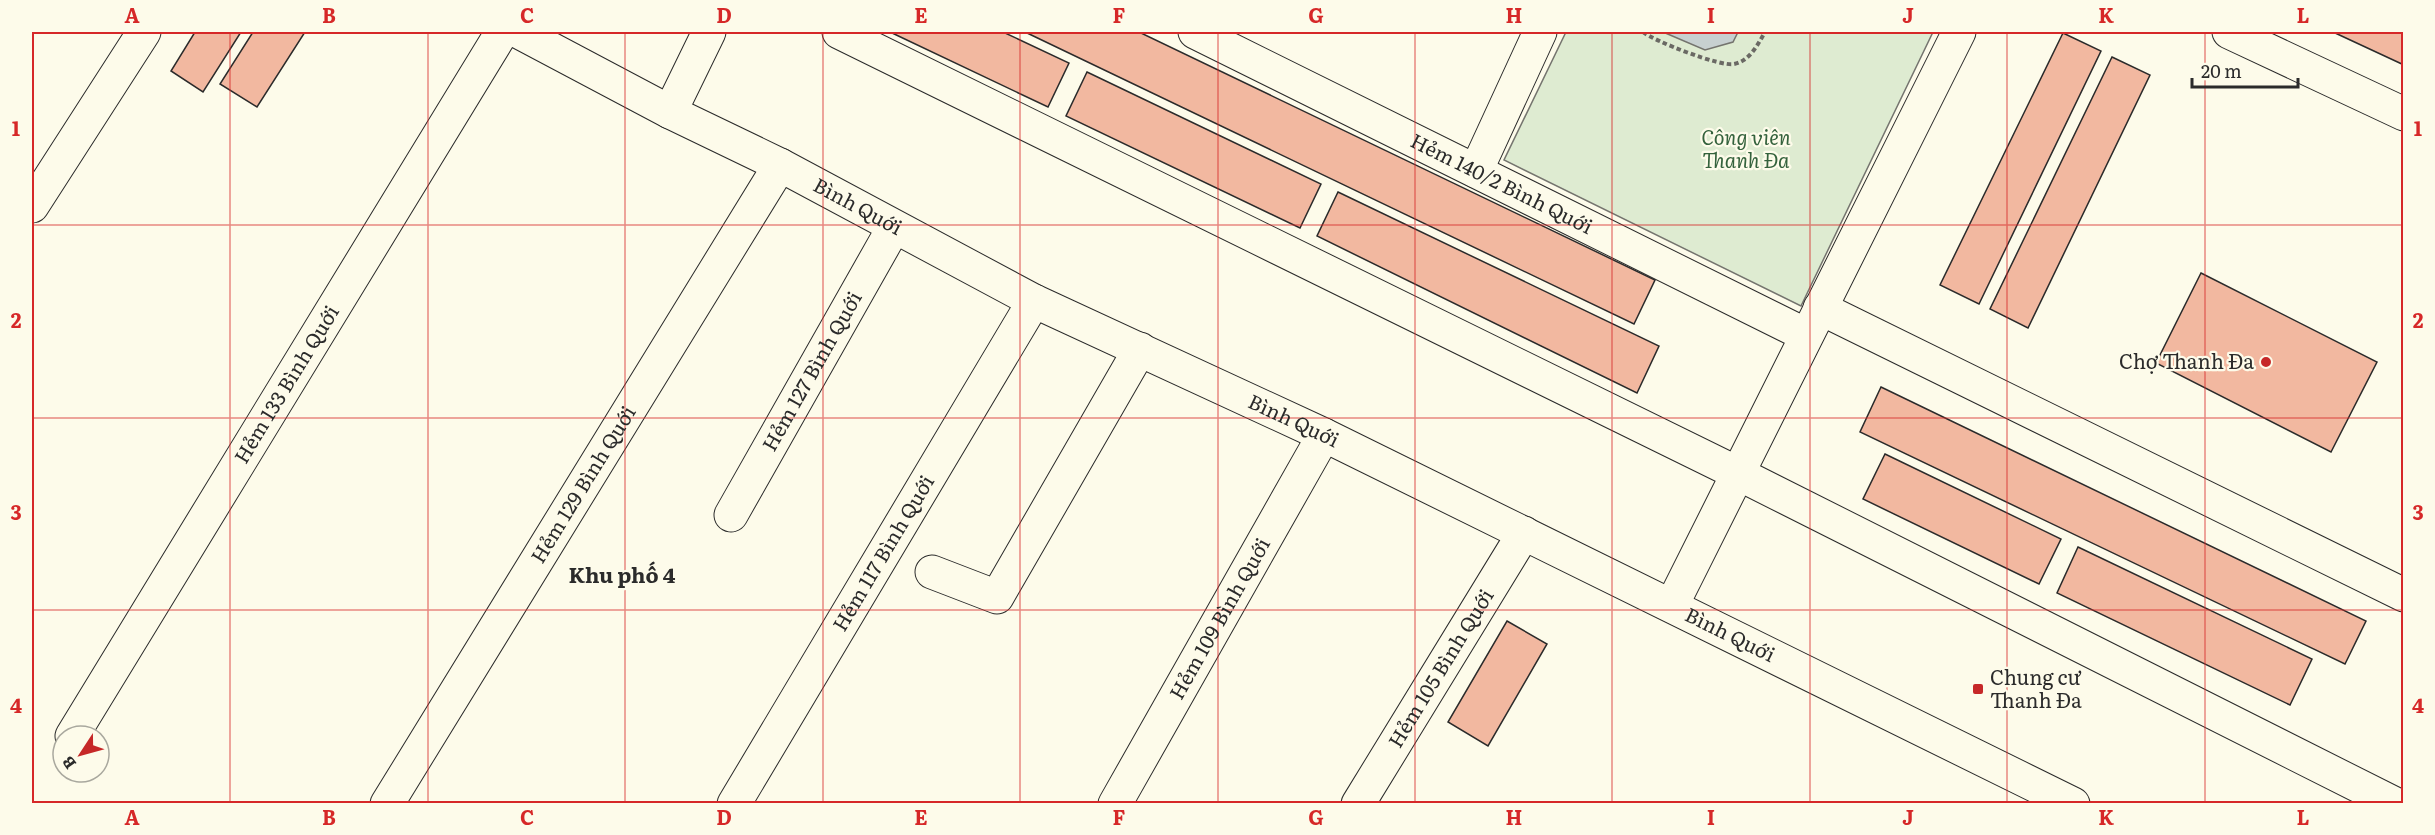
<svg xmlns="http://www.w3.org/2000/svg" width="2435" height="835" font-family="Literata,serif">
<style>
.green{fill:#deebd1;stroke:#74746e;stroke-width:1.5}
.water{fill:#c7d0d0;stroke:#74746e;stroke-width:1.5}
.building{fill:#f2b8a0;stroke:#2b2b2b;stroke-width:1.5}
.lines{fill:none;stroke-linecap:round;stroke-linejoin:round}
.minor-casing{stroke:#2b2b2b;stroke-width:35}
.major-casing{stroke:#2b2b2b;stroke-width:35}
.path{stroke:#6a6964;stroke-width:4;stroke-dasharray:4.5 3;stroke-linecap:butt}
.minor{stroke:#fdfbea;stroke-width:33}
.major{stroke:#fdfbea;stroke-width:33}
.grid{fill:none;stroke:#d62828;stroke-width:1.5;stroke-opacity:0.55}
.poi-dot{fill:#c62828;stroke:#fdfbea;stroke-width:2}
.labels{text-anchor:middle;stroke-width:4.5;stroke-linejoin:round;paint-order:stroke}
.park-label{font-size:20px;font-style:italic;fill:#34623c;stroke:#fdfbea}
.street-label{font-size:20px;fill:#2b2b2b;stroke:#fdfbea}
.poi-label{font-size:20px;fill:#2b2b2b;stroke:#fdfbea;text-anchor:end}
.neighbourhood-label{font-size:21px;font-weight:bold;fill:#2b2b2b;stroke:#fdfbea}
.neatline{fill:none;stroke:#d62828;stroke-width:2}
.grid-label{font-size:20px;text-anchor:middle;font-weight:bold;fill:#d62828}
</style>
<rect width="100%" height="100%" fill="#fdfbea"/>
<path class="green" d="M1566,32h367l-132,274 -297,-146z"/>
<path class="water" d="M1663,32h75l-5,10 -28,8z"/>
<path class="building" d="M195,32h46l-38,60 -32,-21z
M253,32h52l-48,75 -37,-23z
M890,32h113l66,31 -21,44z
M1025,32h114l516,248 -21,44z
M2333,32h71v33z
M2063,33l38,18 -122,253 -39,-19z
M2112,57l38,18 -122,253 -38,-19z
M1087,72l234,112 -21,44 -234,-112z
M1338,192l321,154 -22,47 -320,-157z
M2201,273l176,89 -46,90 -175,-89z
M1881,387l485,234 -21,43 -485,-232z
M1885,454l176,85 -22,45 -176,-85z
M2078,547l234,112 -22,46 -233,-112z
M1507,621l40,23 -59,102 -40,-24z"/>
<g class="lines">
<g class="minor-casing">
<g id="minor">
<path d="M839,32l898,441 658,331"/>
<path id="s1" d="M1195,32l611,303"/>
<path d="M2229,32l175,82"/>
<path d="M670,112l39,-80"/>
<path d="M1476,171l64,-139"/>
<path d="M32,206l112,-174"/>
<path d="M1820,308l584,287"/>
<path id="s2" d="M731,515l163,-288"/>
<path d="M932,572l65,25 143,-248"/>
<path d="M1672,605l287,-573"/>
<path id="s3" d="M72,736l430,-704"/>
<path id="s4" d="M387,804l393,-639"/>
<path id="s5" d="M734,804l300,-503"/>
<path id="s6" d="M1115,804l209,-369"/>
<path id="s7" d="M1358,804l166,-271"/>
</g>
</g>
<g class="major-casing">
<g id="major">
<path id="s8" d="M519,32l151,80 110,53 254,136 290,134 749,369"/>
</g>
</g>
<path class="path" d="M1643,32c11,9 77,35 91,32 16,-3 24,-20 31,-32"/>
<use href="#minor" class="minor"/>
<use href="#major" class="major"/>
</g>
<path class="grid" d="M230,32v772M428,32v772M625,32v772M823,32v772M1020,32v772M1218,32v772M1415,32v772M1612,32v772M1810,32v772M2007,32v772M2205,32v772M32,225h2372M32,418h2372M32,610h2372"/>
<g class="poi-dot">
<circle cx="2266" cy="362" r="6"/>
<rect x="1972" y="683" width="12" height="12" rx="3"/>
</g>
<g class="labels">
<g class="park-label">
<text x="1746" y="145">Công viên<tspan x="1746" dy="23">Thanh Đa</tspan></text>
</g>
<g class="street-label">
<text dy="7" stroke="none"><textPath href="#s1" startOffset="342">Hẻm 140/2 Bình Quới</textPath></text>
<text dy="7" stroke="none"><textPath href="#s8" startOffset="381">Bình Quới</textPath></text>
<text dy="7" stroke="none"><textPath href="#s2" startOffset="165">Hẻm 127 Bình Quới</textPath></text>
<text dy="7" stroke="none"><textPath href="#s3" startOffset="412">Hẻm 133 Bình Quới</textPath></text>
<text dy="7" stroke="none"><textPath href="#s8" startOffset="867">Bình Quới</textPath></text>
<text dy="7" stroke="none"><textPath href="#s4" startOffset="375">Hẻm 129 Bình Quới</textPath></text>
<text dy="7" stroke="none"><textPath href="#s5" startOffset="292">Hẻm 117 Bình Quới</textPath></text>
<text dy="7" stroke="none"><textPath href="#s6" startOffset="213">Hẻm 109 Bình Quới</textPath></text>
<text dy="7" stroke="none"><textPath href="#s8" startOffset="1353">Bình Quới</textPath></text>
<text dy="7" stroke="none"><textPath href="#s7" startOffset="159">Hẻm 105 Bình Quới</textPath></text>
</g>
<g class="poi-label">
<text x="2254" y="369">Chợ Thanh Đa</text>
<text x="1990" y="685" text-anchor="start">Chung cư<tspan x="1990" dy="23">Thanh Đa</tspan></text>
</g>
<g class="neighbourhood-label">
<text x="622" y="583">Khu phố 4</text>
</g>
</g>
<rect width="2435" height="835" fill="none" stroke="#fdfbea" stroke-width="66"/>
<g transform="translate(81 754) rotate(234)"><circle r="28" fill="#fdfbea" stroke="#a9a89e" stroke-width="1.5"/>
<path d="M0-4.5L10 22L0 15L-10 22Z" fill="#c62828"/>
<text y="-9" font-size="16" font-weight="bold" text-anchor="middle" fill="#2b2b2b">B</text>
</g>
<path d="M2192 78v9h106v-9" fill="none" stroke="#2b2b2b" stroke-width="3"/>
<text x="2201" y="78" font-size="18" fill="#2b2b2b" stroke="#fdfbea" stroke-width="4.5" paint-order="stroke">20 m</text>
<rect x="33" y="33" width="2369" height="769" class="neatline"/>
<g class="grid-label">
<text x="132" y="23">A</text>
<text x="329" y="23">B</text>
<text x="527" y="23">C</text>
<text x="724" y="23">D</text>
<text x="921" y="23">E</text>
<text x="1119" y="23">F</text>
<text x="1316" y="23">G</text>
<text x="1514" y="23">H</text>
<text x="1711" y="23">I</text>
<text x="1908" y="23">J</text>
<text x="2106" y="23">K</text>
<text x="2303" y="23">L</text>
<text x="16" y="136">1</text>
<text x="2418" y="136">1</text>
<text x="16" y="328">2</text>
<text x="2418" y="328">2</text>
<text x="16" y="520">3</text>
<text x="2418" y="520">3</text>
<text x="16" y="713">4</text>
<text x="2418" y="713">4</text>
<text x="132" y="825">A</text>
<text x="329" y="825">B</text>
<text x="527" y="825">C</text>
<text x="724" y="825">D</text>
<text x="921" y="825">E</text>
<text x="1119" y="825">F</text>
<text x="1316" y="825">G</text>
<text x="1514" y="825">H</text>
<text x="1711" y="825">I</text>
<text x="1908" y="825">J</text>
<text x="2106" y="825">K</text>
<text x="2303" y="825">L</text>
</g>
</svg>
